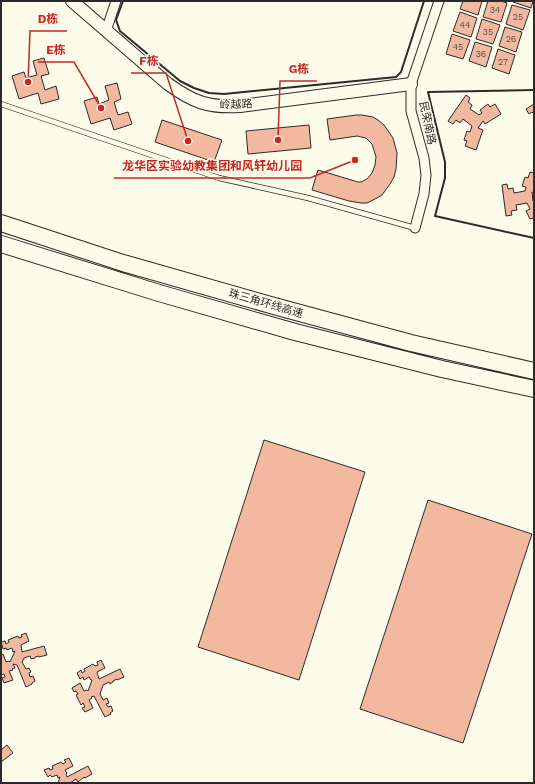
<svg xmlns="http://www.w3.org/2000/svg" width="535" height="784" font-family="'Work Sans','Noto Sans SC',sans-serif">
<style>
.building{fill:#f2b8a0;stroke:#2b2b2b}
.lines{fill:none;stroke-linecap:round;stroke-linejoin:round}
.lane-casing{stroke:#2b2b2b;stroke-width:6}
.street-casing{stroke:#2b2b2b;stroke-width:11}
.secondary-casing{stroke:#2b2b2b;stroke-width:14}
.highway-casing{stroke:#2b2b2b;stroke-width:18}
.lane{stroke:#fdfbea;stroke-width:4.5}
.street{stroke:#fdfbea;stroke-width:9}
.secondary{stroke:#fdfbea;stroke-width:12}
.highway{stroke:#fdfbea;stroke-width:16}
.wall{stroke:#2b2b2b;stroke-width:2}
.labels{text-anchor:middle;stroke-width:3;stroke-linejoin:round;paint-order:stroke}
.number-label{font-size:9px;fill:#5d4e48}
.street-label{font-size:11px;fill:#2b2b2b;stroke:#fdfbea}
.leader{fill:none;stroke:#c62828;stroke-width:1.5}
.callout-dot{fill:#c62828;stroke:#fdfbea;stroke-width:1.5}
.callout-label{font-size:12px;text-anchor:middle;font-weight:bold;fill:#c62828;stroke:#fdfbea;stroke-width:3;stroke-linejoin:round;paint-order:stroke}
</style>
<rect width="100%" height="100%" fill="#fdfbea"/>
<path class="building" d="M463,1h19l-4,14 -18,-6z
M488,1h13l6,2 -6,19 -18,-5z
M513,1h20l-2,7 -18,-6z
M512,5l18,5 -7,20 -17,-6z
M460,12l17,6 -6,19 -18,-6z
M482,19l18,6 -7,19 -17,-5z
M505,27l17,5 -6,20 -17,-6z
M452,34l18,6 -7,19 -17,-5z
M475,42l17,5 -6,20 -17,-6z
M498,49l17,6 -6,19 -17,-6z
M44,58l5,16 -8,2 4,14 11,-4 3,13 -18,5 -3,-11 -19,6 -7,-23 12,-4 2,6 11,-3 -4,-14z
M117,83l4,16 -7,3 4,13 10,-3 4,12 -18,6 -4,-12 -19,6 -7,-23 13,-4 2,7 10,-4 -4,-14z
M466,95l4,3 -2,4 4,3 -2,4 9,6 3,-2 -2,-3 8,-6 2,3 5,-3 6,10 -16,10 -2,-3 -5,7 5,2 -7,20 -11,-4 2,-5 -3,-1 3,-9 3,1 2,-6 -9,-7 -3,4 -4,-3 -3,4 -5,-3z
M534,104v10l-2,-2 -3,2 -3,-5z
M356,115h6l11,2 5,3 6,5 9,13 4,15 -1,16 -2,8 -4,7 -8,11 -5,3 -10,5h-6l-12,-2 -37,-11 6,-20 40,12h3l6,-3 5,-6 3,-8 1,-8 -4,-13 -6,-6 -9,-2 -27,4 -3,-21z
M162,120l60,20 -8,22 -59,-20z
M309,125l2,23 -63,6 -2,-23z
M530,172l4,1v20l-2,-1 1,9h1v18l-1,-1 -3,1 -4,-8 4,-2 -3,-6 -11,2 1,5 -6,1 1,4 -6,1 -4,-31 5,-1 1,5 5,-1 1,5 11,-2 1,-4 -4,-1 3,-9 3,1z
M264,440l101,32 -66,208 -101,-33z
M428,500l104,34 -69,209 -103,-34z
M26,633l3,8 -8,4 1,7 22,-6 3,9 -8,2v-1l-4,1v1l-4,1 -1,-3 -6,2 -2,4 4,7 3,-1 2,4 -2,1 1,4 3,-1 2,5 -3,2v1l-6,3 -9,-22 -4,-1 2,4 -3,1 1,1 -4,1 4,9 -9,3 -2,-5 3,-1 -1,-3 -3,1v-20l2,-1 3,8 3,-1 1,1 5,-11 -2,1 -1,-4 -5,2 -1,-2 -3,1 -2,-7 4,-1 1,3 3,-2 -1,-2 10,-4 1,2 3,-1 -1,-2z
M101,660l4,8 -8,4 2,7 21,-10 4,8 -7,3v-1l-4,2v1l-3,2 -1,-2 -6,3 -3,9 3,6 4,-2 2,5 -3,1 2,3 3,-1 2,5 -3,2 1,1 -6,3 -11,-21 -3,1 1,1 -3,2 4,8 -8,4 -3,-4 3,-1 -2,-4 -2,2 -5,-10 2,-1 -2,-3 -2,1 -2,-4 8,-5 4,8 3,-1 1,1 4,-11h-1l-2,-3 -5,3 -1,-3 -3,2 -3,-6 4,-3 1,3 3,-2 -1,-2 9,-5 2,2 3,-1 -1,-3z
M7,745l6,8 -12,9v-12z
M69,758l4,8 -8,4 2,3 -1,1 1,3 21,-11 4,8 -7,4 -1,-1 -6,5 -2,-3 -6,4h-12l2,-6 -2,1 -1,-3 -5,2 -2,-2 -2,2 -4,-7 5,-2 1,2 3,-1 -1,-3 9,-4 2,2 3,-2 -2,-2z"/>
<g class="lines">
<g class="lane-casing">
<path id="lane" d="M1,104l218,74 89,20 107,30"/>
</g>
<g class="street-casing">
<path id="street" d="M106,31l10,-30
M415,228l9,-34 2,-19 -2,-17 -13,-47v-27l28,-83"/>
</g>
<g class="secondary-casing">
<path id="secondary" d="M72,1l96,83c25,18 40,24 72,22l171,-22"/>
</g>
<g class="highway-casing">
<path id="highway" d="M1,223l122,40 151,43 137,37 123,28
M1,244l158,49 136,39 147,37 92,20"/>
</g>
<use href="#lane" class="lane"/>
<use href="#street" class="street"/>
<use href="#secondary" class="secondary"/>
<use href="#highway" class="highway"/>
<path class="wall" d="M123,1l-7,19 4,11 60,50 14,7 15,5 15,1 172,-17 5,-5 23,-71
M534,90l-106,2 17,70v16l-10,38 99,22"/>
</g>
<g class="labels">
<g class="number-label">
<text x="495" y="13">34</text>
<text x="518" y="20">25</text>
<text x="465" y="28">44</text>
<text x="488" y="35">35</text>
<text x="511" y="42">26</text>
<text x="458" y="50">45</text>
<text x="481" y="57">36</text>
<text x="503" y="65">27</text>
</g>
<g class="street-label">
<text transform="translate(236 104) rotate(-3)" y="4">岭越路</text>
<text transform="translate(428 123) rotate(78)" y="4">民荣南路</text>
<text transform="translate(266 303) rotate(16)" y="4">珠三角环线高速</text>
</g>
</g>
<path class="leader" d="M28 82L30 31H67M101 108L74 62H38M188 141L166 73H131M278 140L280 81H317M355 160L310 178H114"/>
<g class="callout-dot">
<circle cx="28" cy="82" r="4"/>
<circle cx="101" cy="108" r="4"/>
<circle cx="188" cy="141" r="4"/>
<circle cx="278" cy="140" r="4"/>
<circle cx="355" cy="160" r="4"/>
</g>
<g class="callout-label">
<text x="48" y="23">D栋</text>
<text x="56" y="54">E栋</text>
<text x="149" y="65">F栋</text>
<text x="299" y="73">G栋</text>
<text x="212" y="170">龙华区实验幼教集团和风轩幼儿园</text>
</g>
<rect width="535" height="784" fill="none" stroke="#2b2b2b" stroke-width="4"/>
</svg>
